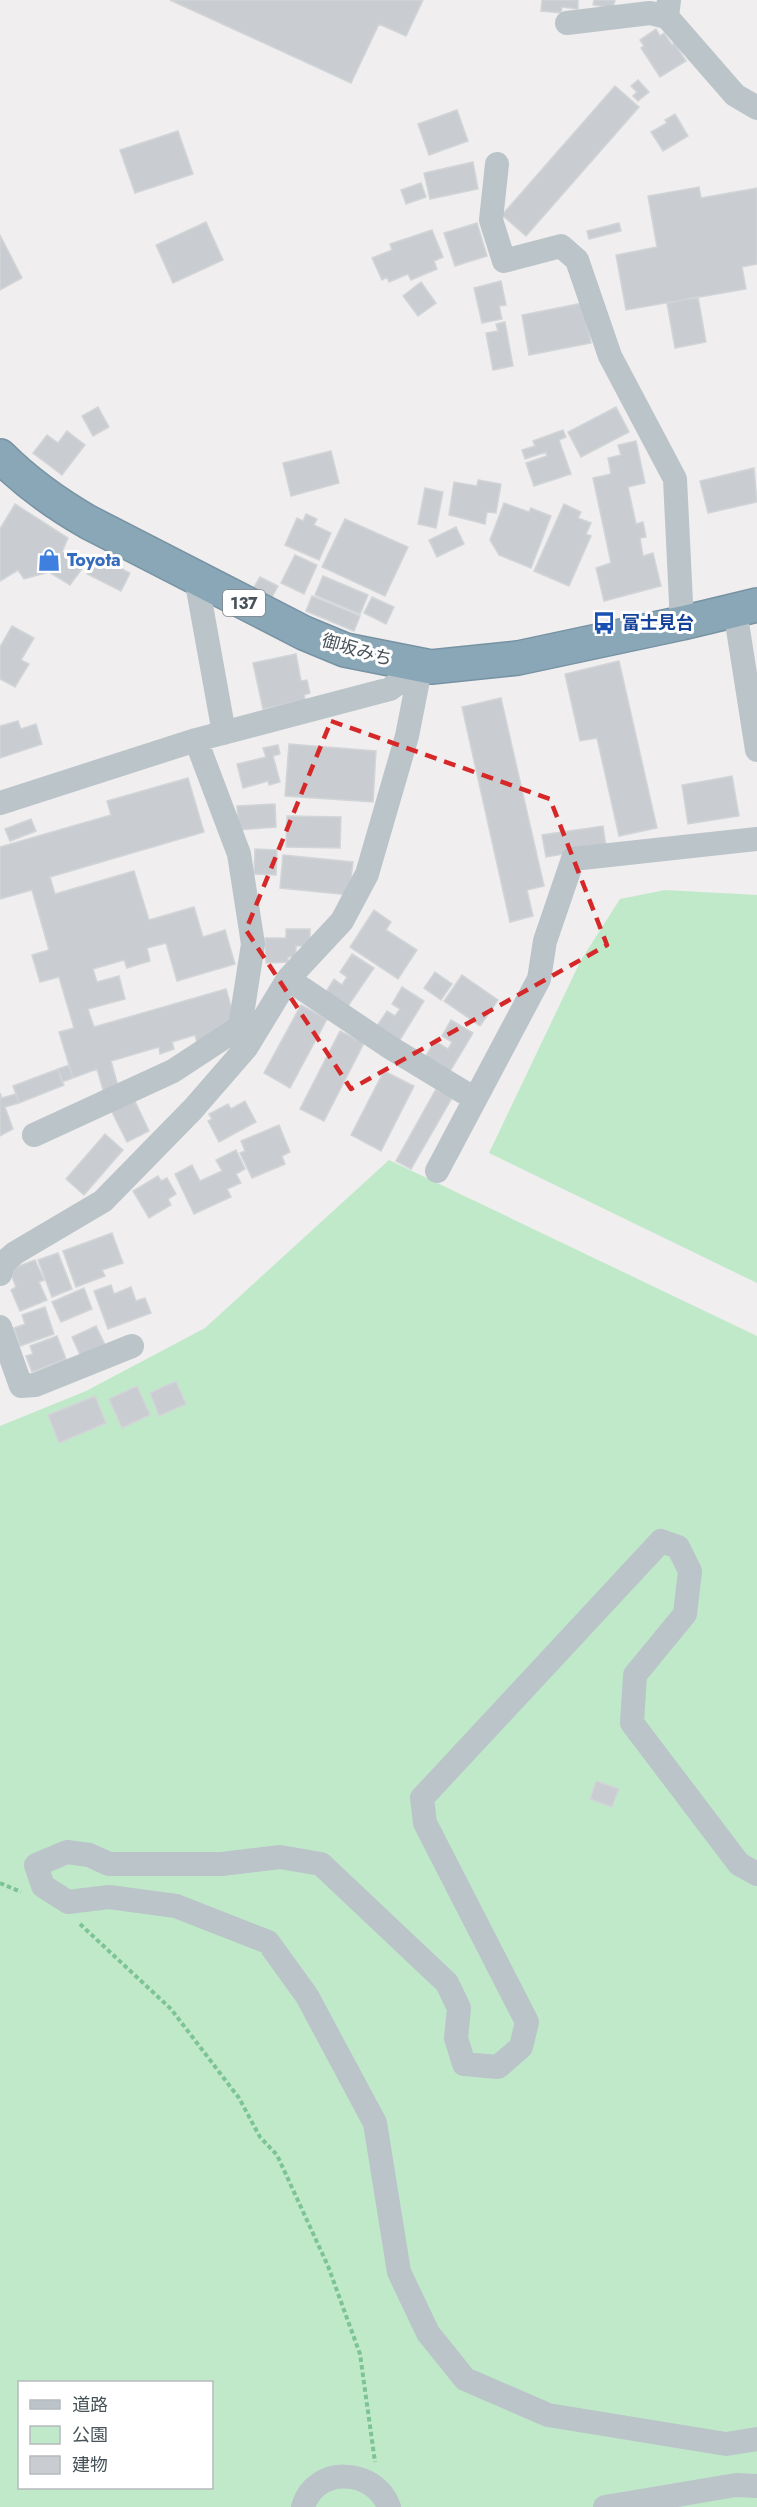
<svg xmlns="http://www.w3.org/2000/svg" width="757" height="2507" font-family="Jost,'Noto Sans JP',sans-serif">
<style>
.green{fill:#c0e9ca;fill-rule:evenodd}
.building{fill:#c9ccd0;stroke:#d2d5d8;stroke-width:1.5}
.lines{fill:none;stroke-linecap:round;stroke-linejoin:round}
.highway-casing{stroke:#7692a3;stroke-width:36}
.path{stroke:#7cc395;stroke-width:4;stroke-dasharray:4.5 3;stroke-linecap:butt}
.street{stroke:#bac4c9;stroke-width:24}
.highway{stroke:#8aa7b7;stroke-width:33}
.marked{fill:none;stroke:#d62828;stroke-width:4.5;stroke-dasharray:12 8;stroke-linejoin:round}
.labels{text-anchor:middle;stroke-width:6;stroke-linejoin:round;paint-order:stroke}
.shield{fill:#fff;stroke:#7f878b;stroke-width:1.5}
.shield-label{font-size:16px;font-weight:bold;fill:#485359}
.shop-label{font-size:18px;font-weight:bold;fill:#366cbe;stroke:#fff;text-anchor:start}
.transit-label{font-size:18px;font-weight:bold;fill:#164399;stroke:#fff;text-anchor:start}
.street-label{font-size:18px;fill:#485359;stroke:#fff}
</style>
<rect width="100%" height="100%" fill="#f0eeee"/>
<path class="green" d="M665,890l92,5v388l-268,-130 92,-193 39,-61z
M389,1160l368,176v1171h-757v-1081l86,-35 119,-63zM20,2382h192v106h-192z"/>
<path class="building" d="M170,0h253l-17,36 -27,-12 -28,59z
M542,0h36v9l-16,-2 -1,6 -20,-2z
M594,0h21l-2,8 -20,-3z
M656,29l4,7 4,-3 8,12 2,-2 12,18 -26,16 -19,-29 3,-2 -4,-6z
M638,80l11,12 -11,9 -5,-5 4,-4 -6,-6z
M615,86l24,21 -113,129 -24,-21z
M457,110l11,31 -39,14 -11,-31z
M675,114l13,22 -25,15 -12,-19 16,-9 -2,-3z
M178,131l15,43 -58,19 -15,-43z
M473,162l5,27 -48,10 -6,-26z
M421,183l5,14 -20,7 -5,-14z
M699,187l2,11 56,-10v76l-15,3 4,22 -120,21 -10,-55 41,-8 -9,-51z
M206,222l17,38 -50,23 -17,-38z
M477,223l10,33 -32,10 -11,-33z
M619,223l2,8 -32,8 -2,-8z
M432,230l11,27 -9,4 3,8 -26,11 -3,-6 -19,8 -2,-5 -5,3 -10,-22 20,-8 -2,-6z
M0,235l22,43 -22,12z
M501,281l5,24 -7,1 3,13 -20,4 -8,-35z
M421,282l15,21 -18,13 -15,-20z
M698,297l8,45 -31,6 -8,-45z
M583,303l8,40 -62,12 -7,-40z
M505,322l8,44 -20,4 -7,-37 12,-2 -2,-7z
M98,407l11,20 -16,9 -11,-20z
M616,407l13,25 -48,25 -13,-25z
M563,430l3,7 -7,3 12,34 -37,12 -8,-23 21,-7 -1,-4 -21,7 -3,-9 13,-4 -2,-5z
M67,431l18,14 -23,30 -29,-22 14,-18 11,8z
M636,441l9,42 -17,4 8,37 7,-2 3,15 -6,1 3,18 10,-3 8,33 -57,15 -8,-33 15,-5 -18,-85 18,-4 -3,-16 13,-3 -3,-10z
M331,451l8,32 -48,13 -8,-33z
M754,468l3,34 -49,11 -8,-32z
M478,480l23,4 -5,29 -9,-1 -2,12 -36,-9 5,-33 23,4z
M425,488l18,4 -7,36 -18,-4z
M504,503l25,9 2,-4 20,8 -20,52 -32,-13 -9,-15z
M15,504l53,34 -6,14 22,14 -14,19 -21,-13 -25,7 -6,-9 -18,11v-52z
M564,504l17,8 -3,6 13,5 -5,11 5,2 -22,50 -35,-15z
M306,514l11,5 -3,6 17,8 -12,27 -34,-15 12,-27 6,3z
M345,519l63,28 -23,49 -63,-29z
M456,527l8,17 -27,13 -8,-17z
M295,555l22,10 -13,29 -23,-11z
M97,556l33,17 -9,18 -34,-17z
M323,576l45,19 -8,19 -45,-19z
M260,577l18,9 -6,11 -18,-10z
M312,596l48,20 -6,15 -48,-20z
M372,597l22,10 -8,17 -22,-11z
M12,626l22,12 -13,22 8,4 -14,23 -15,-8v-32z
M296,654l5,27 6,-1 3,13 -6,2 1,5 -42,9 -10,-46z
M619,661l38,167 -38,8 -22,-98 -17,3 -15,-67z
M501,698l43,188 -17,4 6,26 -23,6 -48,-215z
M18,721l3,8 15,-5 6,20 -42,14v-32z
M289,744l87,7 -3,51 -88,-6z
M278,745l2,9 -7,2 7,26 -11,3 -1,-4 -25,7 -6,-24 29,-7 -3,-9z
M732,776l7,40 -51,8 -6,-39z
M188,778l16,54 -154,45 5,17 79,-23 15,49 45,-13 9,30 22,-7 10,34 -58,17 -11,-38 -19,5 3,13 -23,7 -3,-8 -31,9 4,13 22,-6 6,23 -37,10 6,18 132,-38 10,34 -39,20 -2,-8 -23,7 2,7 -14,5 -1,-7 -48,14 9,32 -15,4 -8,-28 -24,9 -14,-46 15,-4 -15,-51 -19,5 -8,-27 17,-5 -17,-60 -32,9v-52l111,-32 -4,-14z
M275,804l1,23 -37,3 -2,-24z
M287,816l54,1 -1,31 -54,-1z
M31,819l5,12 -26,10 -5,-12z
M603,826l3,21 -60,10 -4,-22z
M255,849l22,1 -1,25 -22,-1z
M283,855l70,7 -4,33 -69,-7z
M374,910l17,12 -5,8 31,20 -19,29 -48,-32z
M286,929h24v17h-14v11h-8v5l-22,1 -1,-25h21z
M352,954l22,14 -28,41 -22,-14 10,-16 8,6 5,-8 -7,-5z
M435,972l17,12 -11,16 -17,-12z
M462,975l36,25 -18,26 -36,-25z
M402,987l22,14 -26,42 -23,-14 12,-18 8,5 5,-7 -8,-5z
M301,1005l26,14 -37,69 -26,-15z
M451,1020l22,13 -24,40 -25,-14 11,-18 13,8 4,-7 -10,-6z
M340,1031l24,12 -40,78 -24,-12z
M69,1065l4,13 -11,4 -4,-13z
M58,1069l6,16 -45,18 -6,-17z
M384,1071l30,15 -33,65 -30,-16z
M436,1089l16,9 -41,71 -15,-8z
M0,1093l2,5 14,-4 3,9 -14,4 8,22 -13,7z
M133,1097l16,34 -22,11 -17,-34z
M245,1101l11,21 -37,20 -11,-21 4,-2 -3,-5 19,-10 3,5z
M279,1125l11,27 -8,4 3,8 -33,14 -12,-25 5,-2 -4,-10z
M105,1134l18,16 -39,45 -18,-16z
M236,1150l9,19 -9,5 5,9 -14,6 4,8 -37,17 -19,-40 17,-9 8,16 22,-10 -6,-11z
M158,1176l3,5 6,-3 9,16 -8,5 3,6 -22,13 -16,-27z
M112,1233l11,30 -21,7 3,6 -29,11 -13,-36z
M58,1253l14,36 -20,8 -14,-37z
M35,1260l9,20 -5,2 8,18 -27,11 -9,-21 5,-3 -7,-17z
M111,1285l3,9 17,-7 5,14 9,-3 6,15 -43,16 -14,-38z
M84,1288l8,21 -31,13 -9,-20z
M45,1307l9,27 -34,12 -6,-18 11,-4 -3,-9z
M96,1326l10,21 -24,12 -10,-22z
M57,1336l9,23 -34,13 -6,-16 7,-2 -3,-8z
M176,1381l10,23 -27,12 -9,-23z
M137,1386l13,29 -28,13 -13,-29z
M95,1396l11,27 -47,20 -11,-28z
M596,1781l23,8 -7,18 -22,-8z"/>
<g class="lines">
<g class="highway-casing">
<path id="highway" d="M0,456c27,27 55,47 88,66l216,111 41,17 86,17 87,-9 164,-35 75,-18"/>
</g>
<path class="path" d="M0,1883l21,9
M80,1924l91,85 68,89 21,39 17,18 51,111 32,88 15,108"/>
<path class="street" d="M669,0l-2,17 68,78 22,13
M567,23l83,-10 17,4
M497,164l-6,56 13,41 57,-15 16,14 33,96 65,123 7,144
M196,578l28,155
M735,610l22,140
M0,803l196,-63 194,-51 31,-24 -14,71 -40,138 -25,47 -54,58 -42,69 -53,61 -90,92 -88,52 -12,10 -3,11
M288,979l103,69 84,51
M34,1135l139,-64 67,-44 13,-83 -14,-90 -43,-114
M437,1171l102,-192 6,-38 28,-82 184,-20
M0,1327l21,59 14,-1 97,-39
M757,1874l-18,-10 -107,-141 3,-48 50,-61 5,-43 -12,-24 -17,-6 -239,257 3,25 102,199 -6,25 -23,20 -34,-3 -8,-26 3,-30 -12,-25 -126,-119 -41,-7 -58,7h-113l-20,-9 -22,-3 -31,13 7,21 25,16 41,-5 67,9 92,36 39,54 68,127 24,149 29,61 37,46 83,36 178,29 31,-5
M303,2507c12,-42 72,-39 86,0
M605,2507l131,-22 21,1"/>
<use href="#highway" class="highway"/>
</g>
<path class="marked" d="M331,721l219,78 57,146 -256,144 -105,-159z"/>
<defs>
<g id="shop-bare" transform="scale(1.8)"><path d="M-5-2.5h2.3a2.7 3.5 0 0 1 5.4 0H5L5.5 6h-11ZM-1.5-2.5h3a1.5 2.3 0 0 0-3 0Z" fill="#3f7fe0" stroke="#fff" stroke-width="2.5" paint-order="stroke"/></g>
<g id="bus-bare" transform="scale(1.8)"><path d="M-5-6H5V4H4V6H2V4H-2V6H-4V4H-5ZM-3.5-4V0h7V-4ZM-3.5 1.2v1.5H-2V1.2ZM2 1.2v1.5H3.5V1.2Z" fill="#1a4fb4" stroke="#fff" stroke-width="2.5" paint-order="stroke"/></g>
</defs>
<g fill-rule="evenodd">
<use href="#shop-bare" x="49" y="560"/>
<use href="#bus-bare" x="604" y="623"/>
</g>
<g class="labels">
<rect class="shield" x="223" y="590" width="42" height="26" rx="4.5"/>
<g class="shield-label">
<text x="244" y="609">137</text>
</g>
<g class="shop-label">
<text x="67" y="566">Toyota</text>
</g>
<g class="transit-label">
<text x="622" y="629">富士見台</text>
</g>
<g class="street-label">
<text transform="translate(357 650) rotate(16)" y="6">御坂みち</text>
</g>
</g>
<rect x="18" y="2381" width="195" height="108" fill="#ffffff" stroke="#b6babd" stroke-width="1.5"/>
<rect x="30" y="2400" width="30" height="9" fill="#bac4c9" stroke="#b6babd" stroke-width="1.5"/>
<text x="72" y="2411" font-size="18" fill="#485359">道路</text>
<rect x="30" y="2426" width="30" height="18" fill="#c0e9ca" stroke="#b6babd" stroke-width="1.5"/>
<text x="72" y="2441" font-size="18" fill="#485359">公園</text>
<rect x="30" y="2456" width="30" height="18" fill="#c9ccd0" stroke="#b6babd" stroke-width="1.5"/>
<text x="72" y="2471" font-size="18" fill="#485359">建物</text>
</svg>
